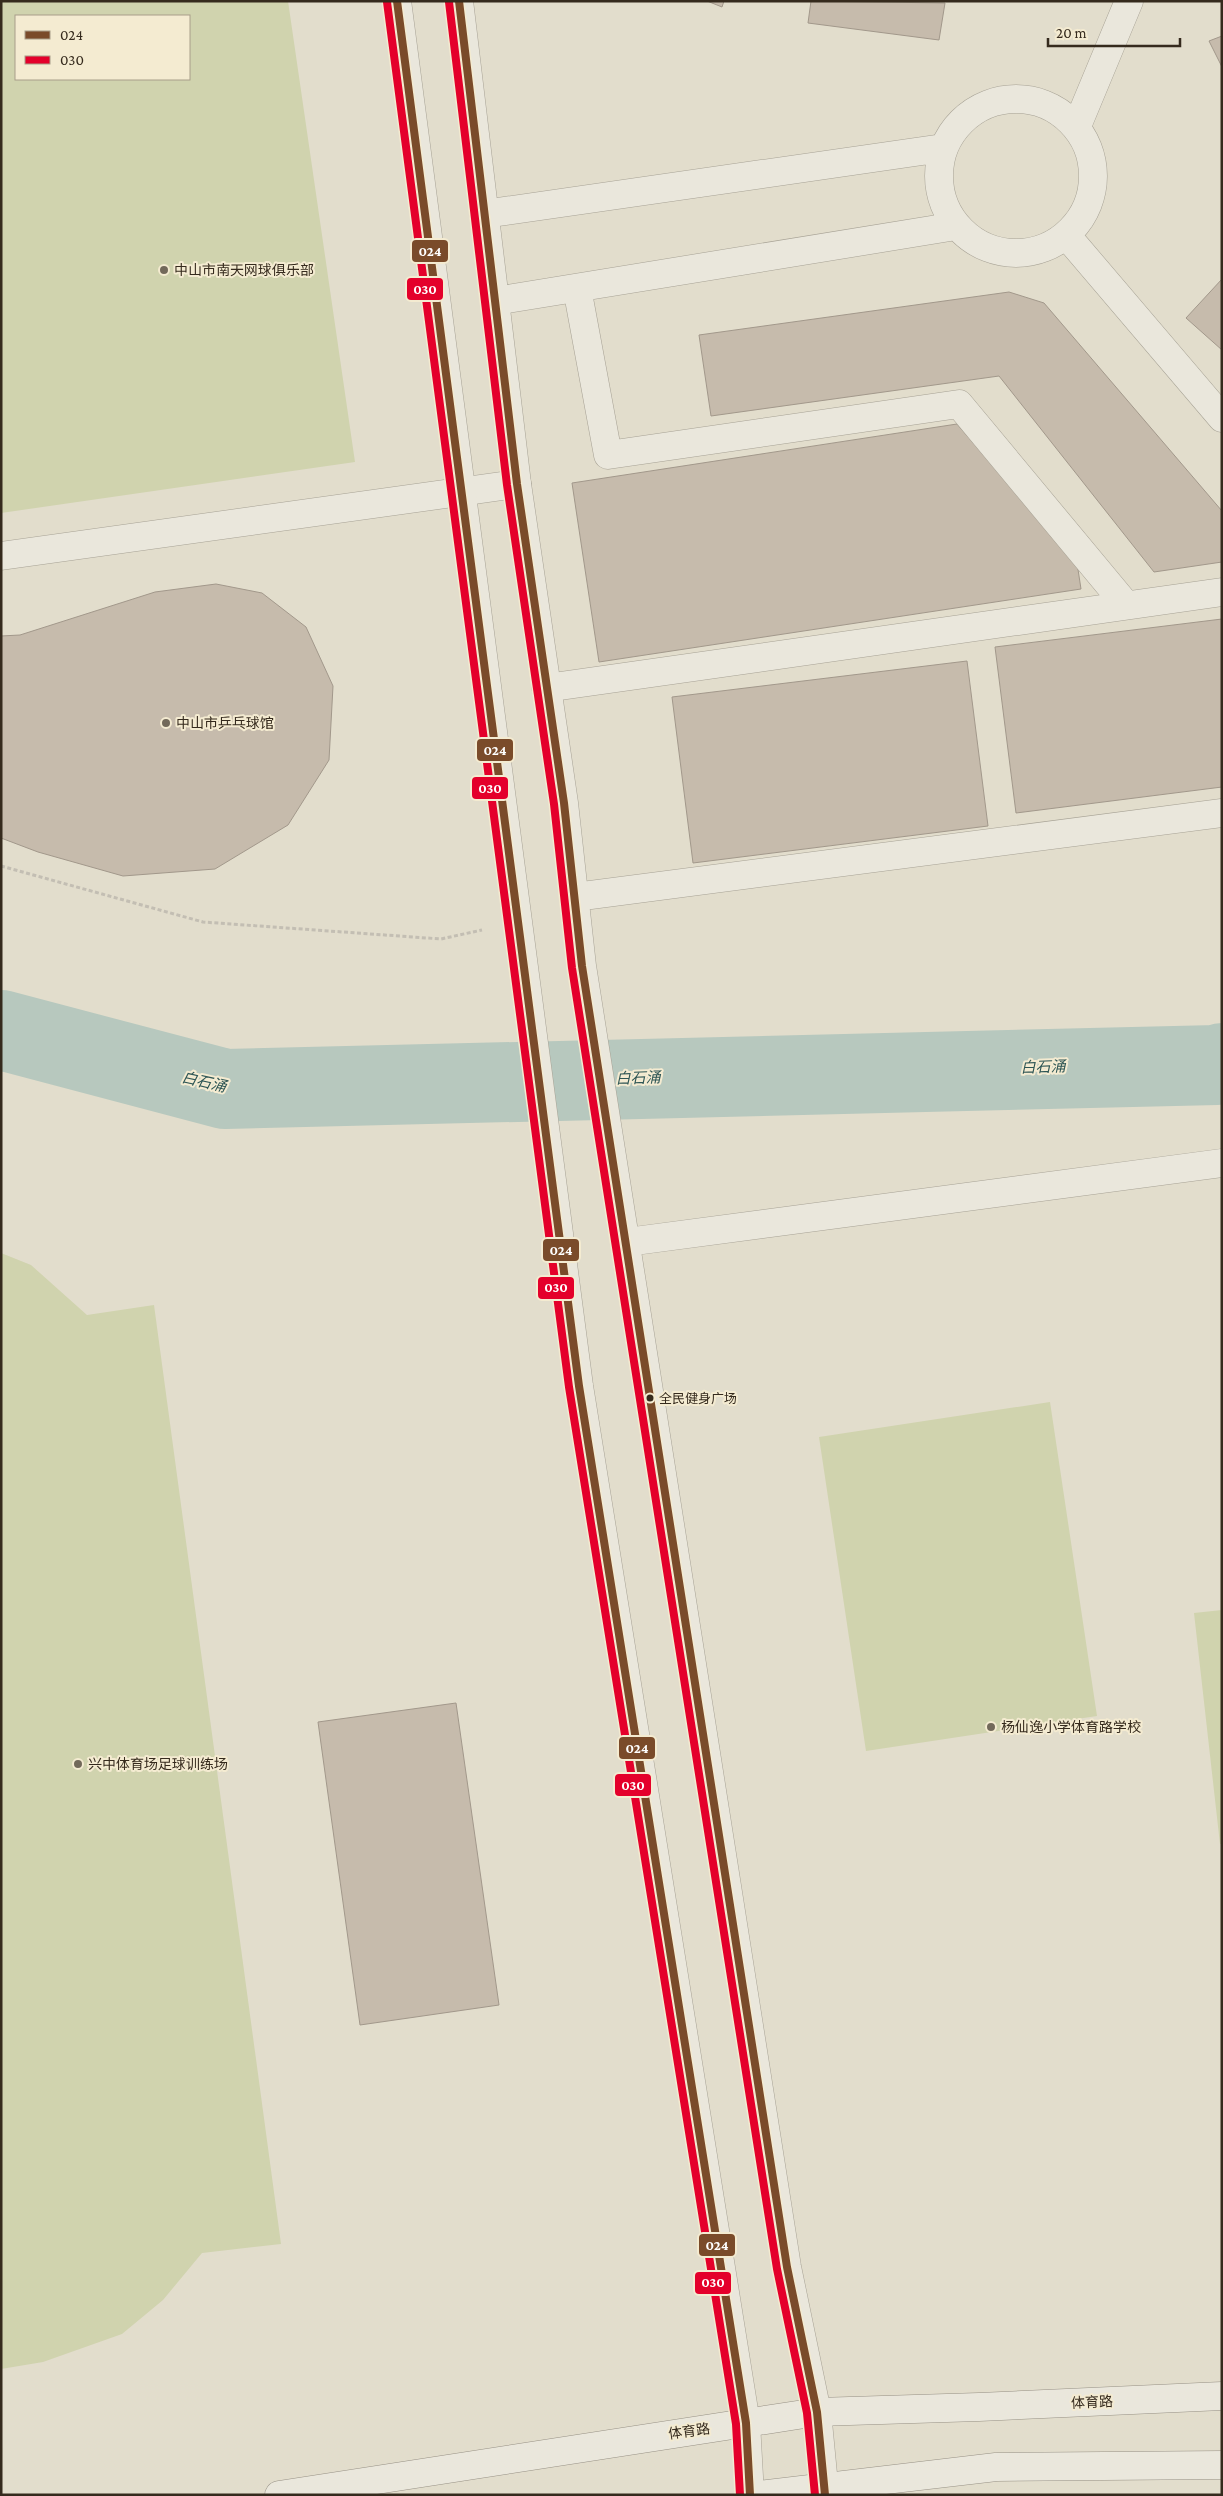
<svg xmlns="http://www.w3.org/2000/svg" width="1223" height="2496" font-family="'Crimson Pro','Noto Sans SC',serif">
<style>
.green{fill:#d0d3ae;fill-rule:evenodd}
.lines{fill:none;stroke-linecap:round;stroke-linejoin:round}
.river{stroke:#b7c8be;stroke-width:80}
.building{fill:#c6bbac;stroke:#a2988b}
.minor-casing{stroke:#a7a295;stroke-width:29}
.tertiary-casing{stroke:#a7a295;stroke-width:29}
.secondary-casing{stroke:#979185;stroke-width:29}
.path{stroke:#c3beb3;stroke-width:3;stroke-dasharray:4 2.5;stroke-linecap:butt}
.minor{stroke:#eae7dc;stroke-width:28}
.tertiary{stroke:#eae7dc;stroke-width:28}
.secondary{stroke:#eae7dc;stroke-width:28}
.bus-1-casing{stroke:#f4ebd1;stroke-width:11}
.bus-2-casing{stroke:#f4ebd1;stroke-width:11}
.bus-1{stroke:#7a4b2a;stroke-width:8}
.bus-2{stroke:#e4002b;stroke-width:8}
.poi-dot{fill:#72695a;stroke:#f4ebd1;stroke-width:2}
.bus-dot{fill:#352a1d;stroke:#f4ebd1;stroke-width:2}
.labels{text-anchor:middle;stroke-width:4;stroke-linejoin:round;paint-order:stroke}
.bus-label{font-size:13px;fill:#352a1d;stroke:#f4ebd1;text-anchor:start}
.poi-label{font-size:14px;fill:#352a1d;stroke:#f4ebd1;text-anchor:start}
.street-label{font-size:14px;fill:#352a1d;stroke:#f4ebd1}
.water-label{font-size:15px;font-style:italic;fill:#2d5554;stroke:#f4ebd1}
.line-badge{stroke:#f4ebd1;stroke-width:2}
.badge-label{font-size:14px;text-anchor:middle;font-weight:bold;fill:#fff}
</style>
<rect width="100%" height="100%" fill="#e2ddcc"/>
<path class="green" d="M1,1h287l67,461 -354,51zM16,16h173v63h-173z
M1,1253l30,12 56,50 67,-10 127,939 -79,9 -39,47 -41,34 -79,28 -42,7z
M1050,1402l47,314 -231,35 -47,-314z
M1222,1610v234h-2l-26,-231z"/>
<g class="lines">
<path class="river" d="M1,1030l224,59 992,-24 5,-2"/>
</g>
<path class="building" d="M707,1h17l-2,6z
M811,1l134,2 -6,37 -131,-17z
M1222,36v31l-13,-26z
M1222,279v71l-36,-32z
M1009,292l35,11 178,208v51l-68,10 -155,-196 -288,40 -12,-81z
M957,424l120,139 4,26 -482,73 -27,-179z
M216,584l46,9 44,34 27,59 -4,74 -41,65 -73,44 -92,7 -85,-24 -37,-14v-202l19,-1 135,-43z
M1222,619v168l-206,26 -21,-166z
M967,661l21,165 -295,37 -21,-166z
M456,1703l43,302 -139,20 -42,-303z"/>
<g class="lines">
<g class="minor-casing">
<path id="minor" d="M939 176a77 77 0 1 1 154 0a77 77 0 1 1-154 0Z
M1077,126l52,-125
M484,214l459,-66
M1067,236l155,182
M577,288l31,167 351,-51 167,201
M495,301l461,-75
M1,556l516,-72
M546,688l676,-96
M575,897l647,-84
M627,1242l595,-79"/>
</g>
<g class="tertiary-casing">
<path id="tertiary" d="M397,1l182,1385 167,1037 4,72
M459,1l58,483 47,319 18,163 205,1301 30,145 8,83"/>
</g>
<g class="secondary-casing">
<path id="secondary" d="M279,2495l538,-83 162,-5 243,-11
M758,2495l238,-28 226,-2"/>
</g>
<path class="path" d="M1,866l202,56 238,17 41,-9"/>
<use href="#minor" class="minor"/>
<use href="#tertiary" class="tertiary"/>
<use href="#secondary" class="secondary"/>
<g class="bus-1-casing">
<path id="bus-1" d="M397,1l182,1385 167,1037 4,72
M459,1l58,483 47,319 18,163 205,1301 30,145 8,83"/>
</g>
<g class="bus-2-casing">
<path id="bus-2" d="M387,2l182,1385 167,1037 4,71
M449,2l58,483 47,319 18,164 205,1301 30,144 8,82"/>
</g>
<use href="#bus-1" class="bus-1"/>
<use href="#bus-2" class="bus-2"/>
</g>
<g class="poi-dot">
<circle cx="164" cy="270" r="5"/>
<circle cx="166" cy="723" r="5"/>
<circle cx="991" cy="1727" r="5"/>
<circle cx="78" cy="1764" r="5"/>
</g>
<circle class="bus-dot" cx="650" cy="1398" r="4.5"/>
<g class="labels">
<g class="bus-label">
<text x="659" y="1403">全民健身广场</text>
</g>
<g class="poi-label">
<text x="174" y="275">中山市南天网球俱乐部</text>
<text x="176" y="728">中山市乒乓球馆</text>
<text x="1001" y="1732">杨仙逸小学体育路学校</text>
<text x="88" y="1769">兴中体育场足球训练场</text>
</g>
<g class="street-label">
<text transform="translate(1092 2402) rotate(-3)" y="5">体育路</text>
<text transform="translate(689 2431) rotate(-8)" y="5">体育路</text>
</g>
<g class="water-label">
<text transform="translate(1043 1067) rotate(-2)" y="5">白石涌</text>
<text transform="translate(638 1078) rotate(-2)" y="5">白石涌</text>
<text transform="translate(204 1082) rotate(13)" y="5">白石涌</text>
</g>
</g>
<g class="line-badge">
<rect x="411" y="239" width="38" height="24" rx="5" fill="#7a4b2a"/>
<rect x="406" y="277" width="38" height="24" rx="5" fill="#e4002b"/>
<rect x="476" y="738" width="38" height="24" rx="5" fill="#7a4b2a"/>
<rect x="471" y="776" width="38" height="24" rx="5" fill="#e4002b"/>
<rect x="542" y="1238" width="38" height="24" rx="5" fill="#7a4b2a"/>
<rect x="537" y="1276" width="38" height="24" rx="5" fill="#e4002b"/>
<rect x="618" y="1736" width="38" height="24" rx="5" fill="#7a4b2a"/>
<rect x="614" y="1773" width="38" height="24" rx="5" fill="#e4002b"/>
<rect x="698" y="2233" width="38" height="24" rx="5" fill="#7a4b2a"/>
<rect x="694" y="2271" width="38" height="24" rx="5" fill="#e4002b"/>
</g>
<g class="badge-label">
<text x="430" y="256">024</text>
<text x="425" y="294">030</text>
<text x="495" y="755">024</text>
<text x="490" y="793">030</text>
<text x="561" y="1255">024</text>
<text x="556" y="1292">030</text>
<text x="637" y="1753">024</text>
<text x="633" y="1790">030</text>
<text x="717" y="2250">024</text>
<text x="713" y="2287">030</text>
</g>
<rect width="1223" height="2496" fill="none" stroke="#352a1d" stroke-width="5"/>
<rect x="15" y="15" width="175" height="65" fill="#f4ebd1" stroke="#a89e89"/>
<rect x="25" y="31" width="25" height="8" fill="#7a4b2a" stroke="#a89e89"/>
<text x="60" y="40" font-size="15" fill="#352a1d">024</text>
<rect x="25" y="56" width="25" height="8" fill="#e4002b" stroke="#a89e89"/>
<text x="60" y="65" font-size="15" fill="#352a1d">030</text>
<path d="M1048 38v8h132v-8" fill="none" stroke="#352a1d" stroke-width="2.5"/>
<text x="1056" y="38" font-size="15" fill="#352a1d" stroke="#f4ebd1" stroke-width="4" paint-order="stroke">20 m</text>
</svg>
